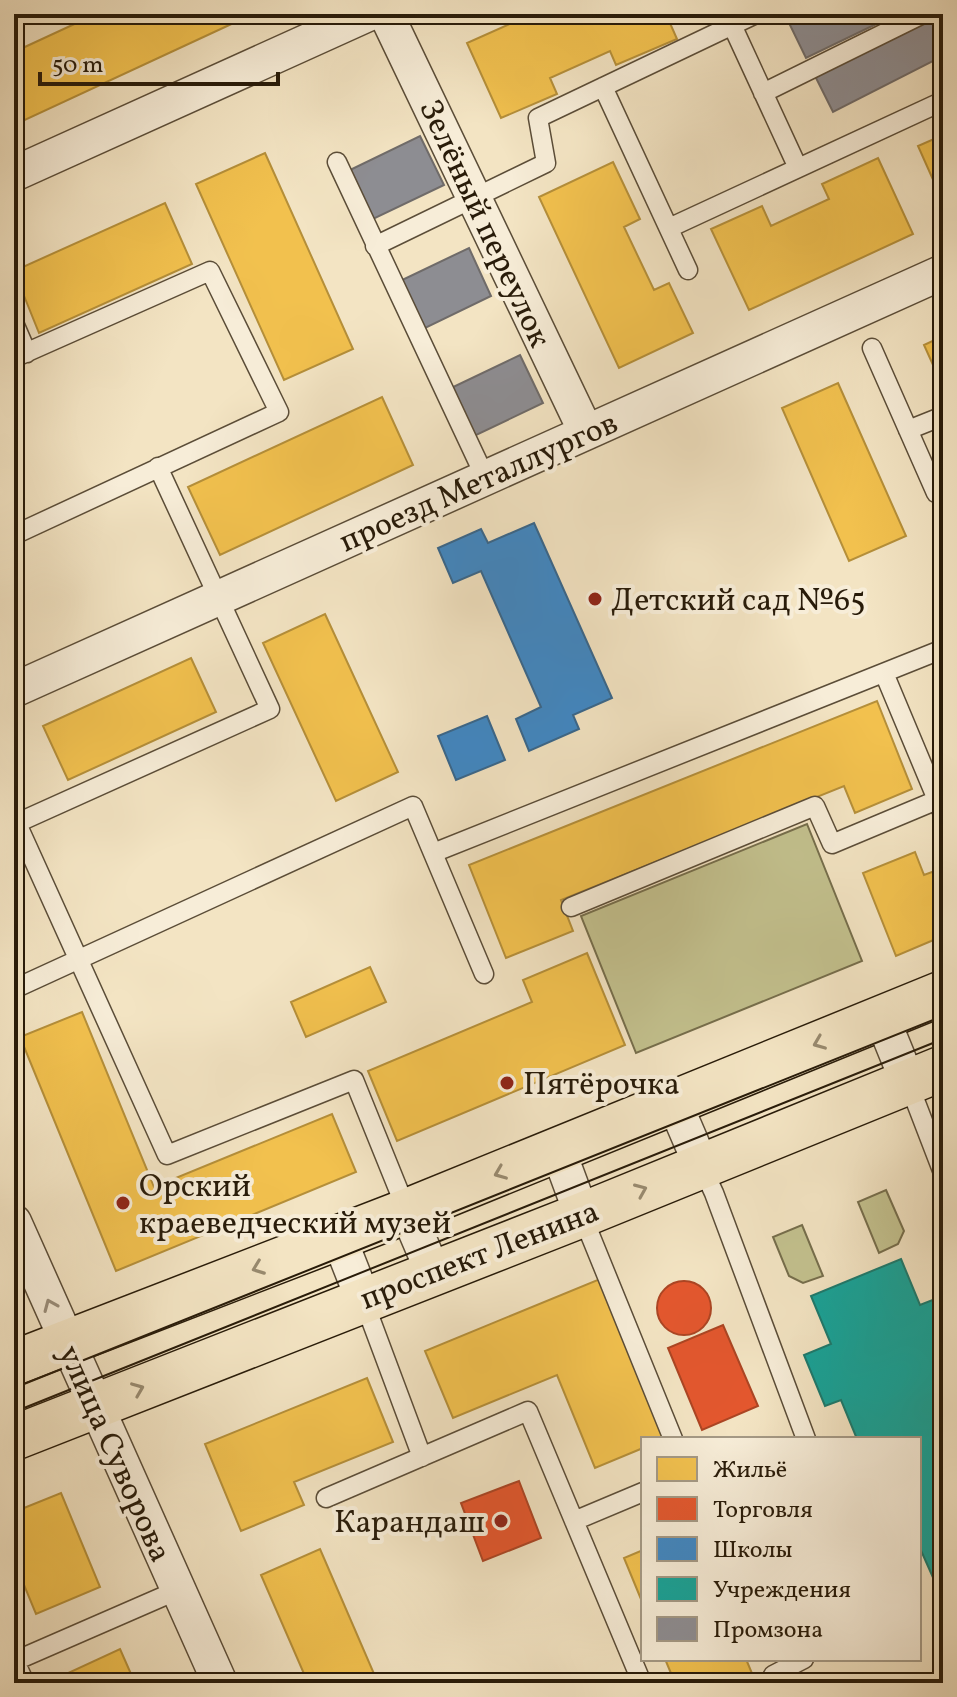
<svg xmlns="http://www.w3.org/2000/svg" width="957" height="1697" font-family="Vollkorn,serif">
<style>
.green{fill:#c3c18e;stroke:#766e4c;stroke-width:2}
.homes{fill:#f2c14e;stroke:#b58f39;stroke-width:2}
.shops{fill:#e4572e;stroke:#ac4523;stroke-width:2}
.schools{fill:#3f88c5;stroke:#38678d;stroke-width:2}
.public{fill:#17a398;stroke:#1c7a6d;stroke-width:2}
.industry{fill:#8d8d92;stroke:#6f6b69;stroke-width:2}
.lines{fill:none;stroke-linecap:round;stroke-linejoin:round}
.service-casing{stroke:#5b4d38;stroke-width:21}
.minor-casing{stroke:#5b4d38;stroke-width:37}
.primary-casing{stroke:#281b09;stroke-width:47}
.service{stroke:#f7edd8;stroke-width:18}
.minor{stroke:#f7edd8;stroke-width:34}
.primary{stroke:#f3e4c3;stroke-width:44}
.tram{stroke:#281b09;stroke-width:2}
.oneway{stroke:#988a6f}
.oneway2{stroke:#9a8e7b}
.poi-dot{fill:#8f2418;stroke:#f7edd8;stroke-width:3}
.labels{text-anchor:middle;stroke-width:8;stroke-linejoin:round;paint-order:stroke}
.street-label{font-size:32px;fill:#281b09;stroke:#f7edd8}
.poi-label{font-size:32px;fill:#281b09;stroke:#f7edd8;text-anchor:start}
</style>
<rect width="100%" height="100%" fill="#f3e4c3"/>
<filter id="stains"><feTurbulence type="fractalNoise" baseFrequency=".0025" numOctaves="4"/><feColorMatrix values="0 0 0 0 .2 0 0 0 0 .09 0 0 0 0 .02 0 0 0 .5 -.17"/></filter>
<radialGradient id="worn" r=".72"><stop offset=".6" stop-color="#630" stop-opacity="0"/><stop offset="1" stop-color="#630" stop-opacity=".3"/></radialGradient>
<path class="green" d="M807,824l55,137 -226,92 -55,-137z
M886,1190l18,41 -6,13 -19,9 -21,-51z
M802,1225l21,51 -20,7 -14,-7 -16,-39z"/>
<path class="homes" d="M96,14h157l-239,111v-73z
M532,14h134l11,25 -61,26 -6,-14 -60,27 7,16 -56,24 -34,-75z
M943,135v67l-25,-56z
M265,153l88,196 -69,31 -88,-196z
M878,158l35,76 -164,76 -38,-81 51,-23 9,20 58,-27 -7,-15z
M613,162l27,57 -16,8 30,63 15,-7 24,50 -74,35 -80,-171z
M165,203l27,61 -153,69 -25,-62z
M943,336v51l-19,-42z
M838,383l68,153 -57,25 -67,-153z
M382,397l31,68 -193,90 -32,-68z
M325,614l73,158 -62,29 -73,-158z
M191,658l25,54 -148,68 -25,-54z
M877,701l35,88 -57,24 -11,-27 -283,114 12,31 -67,27 -37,-93z
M915,852l9,23 19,-7v68l-47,20 -33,-83z
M14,929l7,15 -7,4z
M587,953l38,92 -228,96 -29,-70 164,-69 -9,-22z
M370,967l16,35 -80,35 -15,-35z
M82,1012l72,175 178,-73 24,58 -240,99 -96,-234z
M600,1279l65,160h-22v9l-48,20 -38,-93 -104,43 -28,-67z
M367,1378l26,64 -99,40 10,23 -63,26 -36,-87z
M61,1493l39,94 -64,27 -14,-34 -8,3v-71z
M320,1549l58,134h-70l-47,-108z
M643,1550v54l-19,-46z
M120,1649l15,34h-81l-1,-3z
M665,1659h81l10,24h-81z"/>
<path class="shops" d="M657 1308a27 27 0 1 1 54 0a27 27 0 1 1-54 0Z
M723,1325l35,81 -56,24 -34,-82z
M519,1481l22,57 -58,23 -22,-58z"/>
<path class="schools" d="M534,523l78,175 -39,17 6,14 -50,22 -13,-32 25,-12 -60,-136 -28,12 -15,-35 43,-19 7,14z
M487,716l18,44 -49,20 -18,-44z"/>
<path class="public" d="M901,1259l19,46 23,-9v304l-24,-54v-107h-62l-16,-39 -16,6 -21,-51 27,-11 -20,-48z"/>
<path class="industry" d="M809,14h88l-91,44 -17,-35z
M936,14h7v42l-110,56 -18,-36z
M420,136l24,49 -71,34 -23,-49z
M469,248l22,48 -70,34 -23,-48z
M520,355l23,48 -71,34 -23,-48z"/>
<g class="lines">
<g class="service-casing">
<path id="service" d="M732,25l66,143
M603,87l85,183
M763,93l160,-79
M337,162l148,315
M669,228l274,-127
M375,246l171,-83 -8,-45 218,-104
M14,323l13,30
M872,348l64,145
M14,358l196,-87 69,141 -265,123
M908,430l35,-14
M884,673l59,141
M14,817l153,338 187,-75 53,131
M17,823l253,-114 -112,-242
M433,853l510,-204
M571,907l244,-101 17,38 105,-44
M14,989l399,-183 71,168
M908,1082l35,91
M701,1165l13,28 92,246
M582,1215l91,224
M363,1299l59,158
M326,1498l202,-87 114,272
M574,1521l69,-29
M14,1659l11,24
M15,1661l163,-71
M773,1675l31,-16"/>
</g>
<g class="minor-casing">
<path id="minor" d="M386,14l200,418
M14,174l354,-160
M14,690l929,-418
M882,1018l26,64
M674,1102l27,63
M558,1150l24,65
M407,1211l26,61
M14,1222l206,461
M339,1238l24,61"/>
</g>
<g class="primary-casing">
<path id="primary" d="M14,1363l393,-152 536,-218
M14,1438l568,-223 361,-147"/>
</g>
<use href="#service" class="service"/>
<use href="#minor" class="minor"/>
<use href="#primary" class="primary"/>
<path class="tram" d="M14,1388l929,-372
M14,1412l929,-373"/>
</g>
<defs><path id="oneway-chevron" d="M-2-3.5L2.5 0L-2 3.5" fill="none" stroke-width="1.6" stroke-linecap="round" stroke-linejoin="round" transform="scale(2)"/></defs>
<g class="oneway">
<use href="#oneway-chevron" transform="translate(819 1043) rotate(158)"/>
<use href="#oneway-chevron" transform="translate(500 1173) rotate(158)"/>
<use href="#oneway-chevron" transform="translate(641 1190) rotate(-23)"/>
<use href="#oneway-chevron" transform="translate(258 1268) rotate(159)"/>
<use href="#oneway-chevron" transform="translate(138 1389) rotate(-22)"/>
</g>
<use class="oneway2" href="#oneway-chevron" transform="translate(50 1305) rotate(-113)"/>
<g class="poi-dot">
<circle cx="595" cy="599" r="8"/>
<circle cx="507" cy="1083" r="8"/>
<circle cx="123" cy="1203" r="8"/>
<circle cx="501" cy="1521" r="8"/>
</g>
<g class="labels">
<g class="street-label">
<text transform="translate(486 223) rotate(65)" y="11">Зелёный переулок</text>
<text transform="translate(478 481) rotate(-24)" y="11">проезд Металлургов</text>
<text transform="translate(479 1254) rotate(-21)" y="11">проспект Ленина</text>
<text transform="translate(116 1453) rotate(66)" y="11">улица Суворова</text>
</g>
<g class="poi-label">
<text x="611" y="610">Детский сад №65</text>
<text x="523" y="1094">Пятёрочка</text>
<text x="139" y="1196">Орский<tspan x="139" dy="37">краеведческий музей</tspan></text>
<text x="485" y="1532" text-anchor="end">Карандаш</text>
</g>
</g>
<rect width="957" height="1697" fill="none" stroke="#f3e4c3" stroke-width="48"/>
<rect x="16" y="16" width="925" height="1665" fill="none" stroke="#281b09" stroke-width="4"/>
<rect x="24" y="24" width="909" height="1649" fill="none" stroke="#281b09" stroke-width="2"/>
<rect x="641" y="1437" width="280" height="224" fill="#f7edd8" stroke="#a49985" stroke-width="2"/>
<rect x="657" y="1457" width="40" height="24" fill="#f2c14e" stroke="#a49985" stroke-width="2"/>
<text x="713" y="1477" font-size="24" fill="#281b09">Жильё</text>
<rect x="657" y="1497" width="40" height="24" fill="#e4572e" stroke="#a49985" stroke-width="2"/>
<text x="713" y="1517" font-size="24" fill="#281b09">Торговля</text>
<rect x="657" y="1537" width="40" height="24" fill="#3f88c5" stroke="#a49985" stroke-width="2"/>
<text x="713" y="1557" font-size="24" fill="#281b09">Школы</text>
<rect x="657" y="1577" width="40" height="24" fill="#17a398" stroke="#a49985" stroke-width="2"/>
<text x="713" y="1597" font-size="24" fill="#281b09">Учреждения</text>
<rect x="657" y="1617" width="40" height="24" fill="#8d8d92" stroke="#a49985" stroke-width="2"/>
<text x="713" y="1637" font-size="24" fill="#281b09">Промзона</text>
<path d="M40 72v12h238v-12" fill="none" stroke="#281b09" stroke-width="4"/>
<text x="52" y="72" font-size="24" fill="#281b09" stroke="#f7edd8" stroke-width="6" paint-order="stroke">50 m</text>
<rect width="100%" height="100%" filter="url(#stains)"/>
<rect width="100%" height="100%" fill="url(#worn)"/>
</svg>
